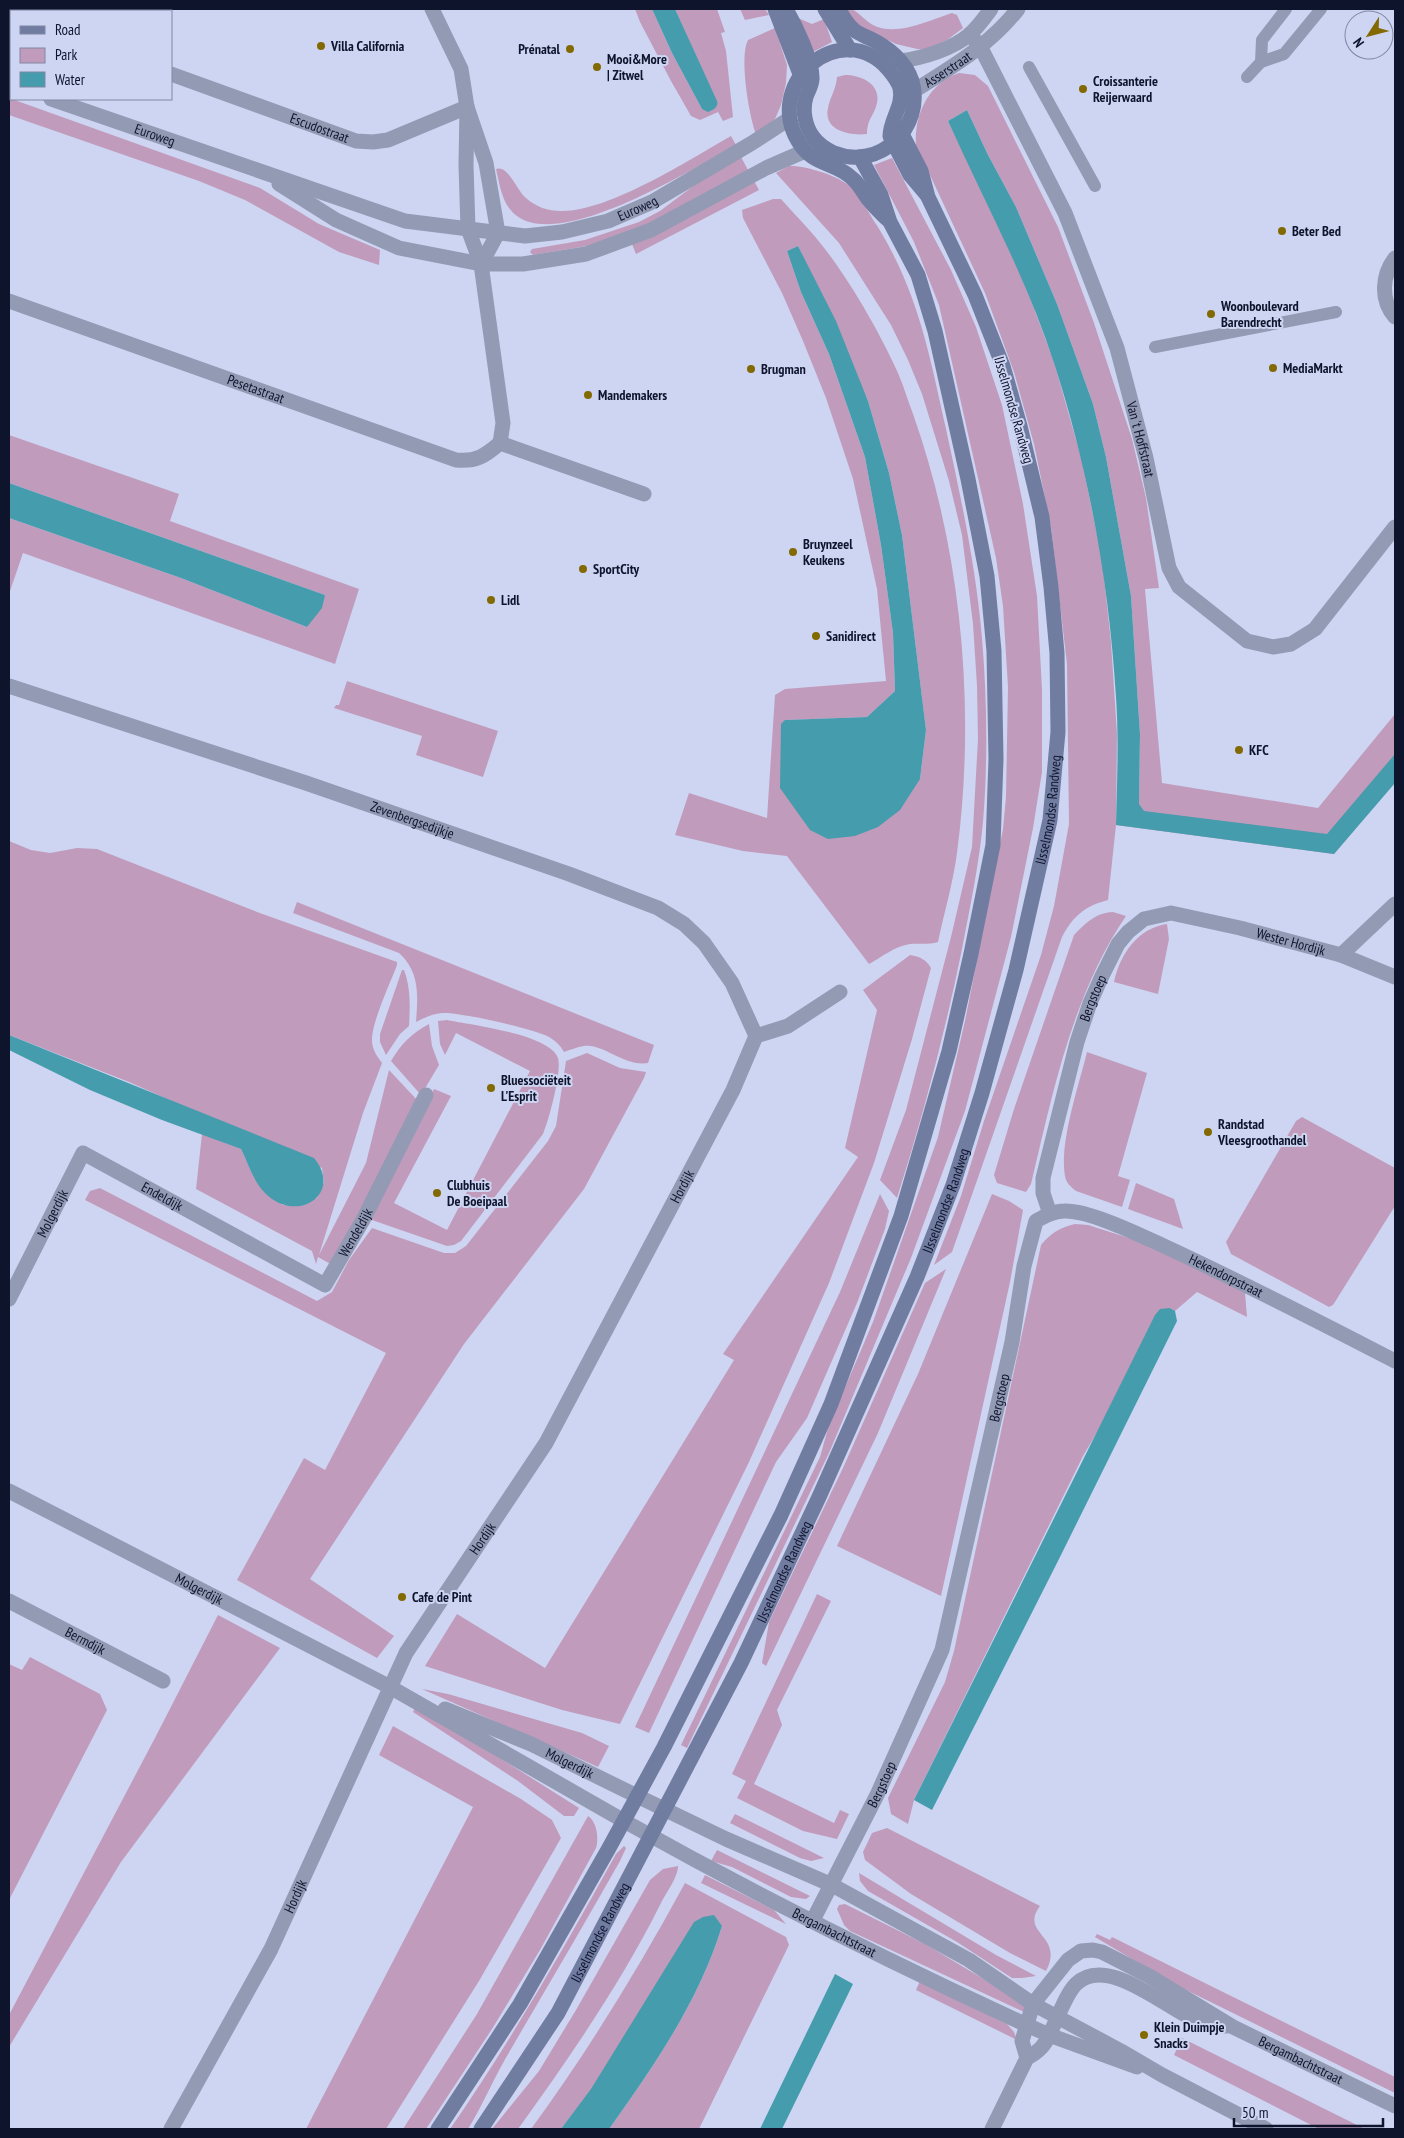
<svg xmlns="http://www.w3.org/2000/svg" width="1404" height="2138" font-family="'PT Sans Narrow',sans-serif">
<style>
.green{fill:#c19bbb;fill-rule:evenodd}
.water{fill:#459cad}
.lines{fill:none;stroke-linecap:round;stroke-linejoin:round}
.pedestrian{stroke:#929ab4;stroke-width:12}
.minor{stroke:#929ab4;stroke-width:15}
.tertiary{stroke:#929ab4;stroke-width:15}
.secondary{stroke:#717ca1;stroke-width:15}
.poi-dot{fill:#826901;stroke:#cdd5f2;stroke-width:2}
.labels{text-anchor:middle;stroke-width:4;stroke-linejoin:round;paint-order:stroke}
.poi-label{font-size:14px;font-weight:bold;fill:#0f142d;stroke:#cdd5f2;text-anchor:start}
.street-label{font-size:14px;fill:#0f142d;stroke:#cdd5f2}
</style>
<rect width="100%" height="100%" fill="#cdd5f2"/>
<path class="green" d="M635,9h17l20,44 30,56 10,1 5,-6 -42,-95h42l8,23 -4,1 5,18 7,66 -10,4 -5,-9 -18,8 -9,-4 -20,-35 -31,-59z
M740,9h25l4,6 -24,5z
M851,9c8,3 13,11 22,16 23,12 57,-5 79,-12l5,2 6,13 -16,12 -19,9h-11l-21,-5 -35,-17 -9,-6 -6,-11z
M798,18l14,6 12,-5 8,23 -19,10z
M775,28l12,37 -1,18 -5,22 -6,14 -19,15c-7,-18 -17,-77 -8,-94z
M959,73l16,2 13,11 70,141 36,96 38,116 14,59 13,90 -14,1 17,194 156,25 77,-94v68l-61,72 -218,-29 -8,75c-23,6 -35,16 -46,37l-110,315 -18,13 27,-69 23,-75 57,-166 13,-49 15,-82 -2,-160 -16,-137 -17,-83 -20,-72 -29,-79 -69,-148c-2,-31 13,-62 43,-72zM967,110l21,45 28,52 41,97 36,100 13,53 25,139 9,138 -1,70 -23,21 1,-91 -6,-92 -9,-83 -20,-98 -28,-99 -24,-64 -17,-41 -65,-136z
M845,75c16,0 36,9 32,28 -3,13 -10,16 -10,31 -17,2 -44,-3 -39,-26 2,-11 8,-18 9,-31z
M9,98l251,90 59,36 61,26 -1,15 -40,-13 -94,-52 -46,-19 -190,-66z
M731,136l5,9c-44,24 -173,105 -219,71 -15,-11 -17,-30 -21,-47 12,-5 21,22 30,29 10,9 22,13 35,13 47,1 128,-51 170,-75z
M741,157l7,13 -92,51 -63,24 -60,10 -3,-3 2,-3 53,-9 54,-18 21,-11 48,-36z
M892,158l59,112 25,57 26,78 21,99 14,92 5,94v82l-9,56 -22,109 -46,174 -54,147 -82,195 -142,295 -6,-3 139,-288 9,-32 44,-103 65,-185 27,-116 38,-192 3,-32 2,-110 -5,-81 -7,-48 -57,-253 -25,-63 -40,-77z
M789,166c16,-1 50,10 62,21 10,10 17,25 25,37 42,67 53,129 70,205 15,69 30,138 36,209 5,60 6,124 1,184 -4,43 -13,85 -21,127 -17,84 -39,167 -65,249l-17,-18 26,-70 45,-173 21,-90 6,-108 -1,-53 -4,-62 -11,-89 -13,-54 -27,-87 -14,-34 -17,-35 -52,-82 -63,-70z
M754,181l5,9 -123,64 -4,-10z
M773,199h8c17,19 35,37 50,58 24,33 50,78 67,116 6,14 10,28 15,41 49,138 63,295 44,439 -4,30 -13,60 -19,89 -10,3 -18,1 -28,2 -15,2 -28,13 -41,20l-82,-108 -44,-5 -68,-16 14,-42 78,25 8,-123 10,-6 101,-8 -9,-92 -24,-110 -27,-81 -23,-57 -21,-48 -39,-75 -1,-8zM798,246l70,155 21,72 13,62 24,195 -6,49 -135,-59 82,-3 28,-26 -2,-58 -12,-88 -16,-88 -36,-103 -28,-62 -14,-41z
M9,435l170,59 -9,27 189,68 -24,75 -312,-111 -14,41v-76l172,60 126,49 18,-32 -316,-112z
M347,681l151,50 -15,46 -67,-22 6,-19 -88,-28 2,-3h3z
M9,841l22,9 19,3 27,-5 20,1 160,63 140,50v3c-7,19 -26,58 -25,77 1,9 5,14 10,21l-19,50 -44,142 47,-92 23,-93 29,31 -84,165 -16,-9 -2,7 -4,-13 -116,-62 6,-55 39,15c12,27 16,39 42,56l34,-7 7,-16 -2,-14 -193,-86 -120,-47z
M297,902l357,143 -6,18c-24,4 -45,-20 -64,-17 -7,1 -14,4 -20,6 -4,-7 -9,-12 -17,-16 -17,-8 -87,-24 -105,-23 -10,1 -18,5 -26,9 2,-27 4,-50 -17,-69l-106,-40z
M1113,912l13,4c-54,80 -73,176 -95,268l-5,8 -29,-9 -3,-8 20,-66 60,-174c12,-12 21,-22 39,-23z
M1167,924l2,15 -11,55 -44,-12c6,-28 24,-54 53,-58z
M910,955c10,2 16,4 21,13l-19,71 -38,124 -45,120 -80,179 -129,262 -58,-14 -137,-44 32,-52 88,54 189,-308 -11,-6 135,-197 -13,-9 32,-138 -14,-20z
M402,970h2c7,19 6,36 5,56l-9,8 -14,21 -6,-13v-8z
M447,1020c24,5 102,14 111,38 4,14 -9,61 -15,76l-82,107 -7,4 -7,1 -78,-27 65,-130 17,7 -57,107 53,27 83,-159 -74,-38 -11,22 -5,-11 -2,-23z
M429,1024l3,22 7,19 -18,30 -30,-34c10,-17 21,-28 38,-37z
M1087,1052l60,21 -29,103 12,4 -8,27 -46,-16c-5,-4 -10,-8 -11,-15 -6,-33 14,-91 22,-124z
M587,1053l33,15 26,4 -2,6 -60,111 -120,155 -154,235 84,57 -17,22 -140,-78 67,-122 21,12 61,-117 -301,-153 5,-9 10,-3 217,113 15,-9 17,-32 23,-32 72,25h11l11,-7 82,-105 8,-15 10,-65z
M1302,1117l93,51v38l-62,99 -4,2 -98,-53 -5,-12 70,-121z
M1136,1183l38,16 9,30 -55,-20z
M880,1194l9,17 -4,18 -28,74 -50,115 -31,44 -127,271 -14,-6 205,-435z
M992,1194l17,7 14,9 -13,72 -69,314 -104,-50 81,-172z
M1075,1224l13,1 66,21 91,47 2,24 -50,-25 -22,19 -5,-3 -87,148 -169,344 -6,24 -17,-10 -3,-16 57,-116 9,-31 87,-406c10,-12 18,-17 34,-21z
M946,1269l-68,164 -112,233 -4,-3 7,-41 74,-154 82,-185z
M817,1594l14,7 -54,109 5,15 -28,59 80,39 6,-13 9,4 -12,25 -34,-8 -66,-33 9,-17 -14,-7z
M218,1615l62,33 -159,214 -112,185v-32l147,-279z
M30,1657l70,37 7,16 -98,190v-236l13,6z
M422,1689l26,5 134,39 27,13 -11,21z
M415,1708l31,16 133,84 -5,8h-10l-46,-35 -105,-69z
M393,1726l128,73 31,21 9,18 -82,143 -93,148h-80l167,-322 -94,-52z
M735,1814l89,44 -13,3 -11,-3 -70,-35z
M588,1816c9,6 11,22 8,32l-56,102 -48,79 -66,100h-23l74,-115z
M887,1828l153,78c-21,28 25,29 6,65l-36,-18 -99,-59 -46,-34 -2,-8 9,-19z
M624,1846l2,2 -6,13c-36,64 -73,126 -109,188 -16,26 -27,54 -43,80h-18c61,-88 114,-181 166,-275z
M717,1850l93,46 -4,3 -15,-2 -59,-30 -21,-6z
M678,1866c0,11 -12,27 -17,37 -40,80 -91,154 -143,226h-26l47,-58 37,-61 74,-130 13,-11z
M859,1873l137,82 40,21 -14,2h-10l-55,-36 -89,-51 -8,-10z
M705,1875l69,35 12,14 -85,-41z
M685,1883l101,54 3,8 -90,184h-90c45,-63 90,-128 113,-203l-161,203h-30c57,-78 108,-161 154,-246z
M845,1904l80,40 97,58 5,4 -3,6 -174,-81 -6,-6 -7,-16 2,-4z
M1097,1934l13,6 2,-3 283,140v16l-221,-109 -79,-47z
M920,1981l87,43 7,8 3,8 -101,-50z
M1182,2038l26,13 157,78h-46l-145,-74z"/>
<path class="water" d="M652,9h23l42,92c2,6 -4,9 -9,11l-6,-3 -30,-56z
M967,110l21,45 28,52 41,97 36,100 13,53 25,139 9,138 -1,70 5,7 183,23 68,-80v29l-61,71 -218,-29c1,-42 3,-86 0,-128 -7,-114 -27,-226 -62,-334 -27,-84 -70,-162 -106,-242z
M798,246l38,75 32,80 21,72 13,62 24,195 -6,49 -20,31 -22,17 -23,9 -27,3 -18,-9 -30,-42 1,-64 4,-4 82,-3 28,-26 -2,-58 -12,-88 -16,-88 -36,-103 -28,-62 -14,-41z
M9,483l316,112 -3,13 -15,19 -126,-49 -172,-60z
M9,1035l305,123c30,36 -18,67 -49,35 -12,-12 -17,-30 -24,-44l-79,-29 -72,-30 -81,-40z
M1170,1308l5,3 2,10 -120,242 -125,247 -18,-10 241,-485 5,-6z
M714,1915l8,11c-23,75 -68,140 -113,203h-48l30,-40 103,-167 9,-5z
M835,1974l18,10 -71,145h-22z"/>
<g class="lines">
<path class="pedestrian" d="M1261,62l23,-8 37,-45
M1029,67l66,119
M1247,77l14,-15 1,-22 24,-31
M1155,347l181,-35"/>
<g class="minor">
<path d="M432,9l29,60 6,38 19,56 12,70 -17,31"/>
<path d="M9,19l2,1"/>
<path id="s1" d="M970,34l11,14 84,165 52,135 29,110 23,110 10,19 68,54 26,6 18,-3 24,-15 80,-102"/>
<path d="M900,61c23,-3 53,-12 70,-27 8,-7 15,-17 21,-25"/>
<path id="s2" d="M171,74l185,67 17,1 15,-2 79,-33"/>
<path d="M9,84l2,1"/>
<path id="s3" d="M914,91c39,-25 75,-45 104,-82"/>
<path id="s4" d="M51,99l354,122 120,15 37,-4 46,-11 44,-19 100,-59 37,-24"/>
<path d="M467,107l-1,58 2,64 13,35 22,159 -3,20"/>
<path d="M279,184l57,36 63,28 82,16h42l63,-10 65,-24 115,-62 39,-17"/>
<path d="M1395,258c-13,17 -15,42 0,59"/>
<path id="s5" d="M9,301l447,159c20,2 29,-4 44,-17l144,51"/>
<path id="s6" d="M9,686l297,97 263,91 89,34 26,16 20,19 28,40 24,53"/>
<path d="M1341,955l54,-51"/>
<path d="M756,1036l32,-10 52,-34"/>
<path id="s7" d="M1050,1214l-7,-21v-15l34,-136 13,-39 12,-27 16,-32 10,-12 16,-13 27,-6 69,15 101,27 54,22"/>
<path id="s8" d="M9,1299l74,-146 242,132 38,-65 63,-125"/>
<path id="s9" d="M9,1491l381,196 234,134"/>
<path id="s10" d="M9,1601l154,80"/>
<path id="s11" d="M445,1709l86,35 106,52"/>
<path id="s12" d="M813,1920l64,-125 65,-145 70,-308 12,-76 12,-45c9,-5 18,-10 28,-10 25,-1 76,24 100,35 78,36 155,76 231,115"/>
<path d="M1027,2058l-5,-17 11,-37 88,47 41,24 104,54"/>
<path id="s13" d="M171,2129l100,-180 135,-296 140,-210 187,-353 23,-54"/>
<path d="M992,2129l35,-71c10,-5 18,-12 22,-23l88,32"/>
</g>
<g class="tertiary">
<path id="s14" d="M637,1796l89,43 106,46 137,75 64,44 35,-44 13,-9 12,-1 9,2 47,24 84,51 162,79"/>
<path id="s15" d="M624,1821c138,77 281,149 425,214 8,-14 16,-40 27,-51 32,-32 96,30 128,40 6,2 15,1 22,2"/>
</g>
<g class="secondary">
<path d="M775,9l25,65"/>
<path d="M786,9c9,16 27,52 26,70 0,6 -4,12 -6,18 -4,13 -1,29 7,40 5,7 12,12 21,16 45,18 91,-25 78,-72 -6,-19 -24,-34 -41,-42 -6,-3 -12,-5 -17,-9 -7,-6 -11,-13 -15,-21"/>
<path d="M825,9l25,41"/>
<path d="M887,219c-6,-6 -13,-12 -18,-19 -6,-7 -9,-15 -16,-21 -18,-18 -40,-12 -55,-38 -35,-60 44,-124 90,-72 5,6 10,12 12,19 4,18 -10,31 -10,48l20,39 16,19"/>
<path d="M438,2129l82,-125 89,-156 55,-101 117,-232 50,-111 70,-188 48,-165 22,-97 22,-109 3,-86 -2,-108 -7,-75 -19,-97 -33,-148 -17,-56 -28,-53 -9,-27 -21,-38"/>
<path id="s16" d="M481,2129l77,-116 183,-350 78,-166 98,-220 36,-92 29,-92 34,-123 34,-150 8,-88 -1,-79 -6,-66 -9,-70 -22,-91 -17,-60 -28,-71 -47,-98 -7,-26 -19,-37"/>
</g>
</g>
<g class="poi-dot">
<circle cx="321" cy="46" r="5"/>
<circle cx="570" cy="49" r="5"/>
<circle cx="597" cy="67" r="5"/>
<circle cx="1083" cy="89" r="5"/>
<circle cx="1282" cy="231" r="5"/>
<circle cx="1211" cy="314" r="5"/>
<circle cx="1273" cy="368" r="5"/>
<circle cx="751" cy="369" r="5"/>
<circle cx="588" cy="395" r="5"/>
<circle cx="793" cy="552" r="5"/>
<circle cx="583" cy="569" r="5"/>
<circle cx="491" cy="600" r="5"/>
<circle cx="816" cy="636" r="5"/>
<circle cx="1239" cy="750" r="5"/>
<circle cx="491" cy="1088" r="5"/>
<circle cx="1208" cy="1132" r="5"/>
<circle cx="437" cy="1193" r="5"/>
<circle cx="402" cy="1597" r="5"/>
<circle cx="1144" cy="2035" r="5"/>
</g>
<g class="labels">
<g class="poi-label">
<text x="331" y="51">Villa California</text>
<text x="560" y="54" text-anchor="end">Prénatal</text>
<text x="607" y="64">Mooi&amp;More<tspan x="607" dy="16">| Zitwel</tspan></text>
<text x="1093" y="86">Croissanterie<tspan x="1093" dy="16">Reijerwaard</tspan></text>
<text x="1292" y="236">Beter Bed</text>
<text x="1221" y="311">Woonboulevard<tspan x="1221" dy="16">Barendrecht</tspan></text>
<text x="1283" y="373">MediaMarkt</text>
<text x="761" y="374">Brugman</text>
<text x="598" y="400">Mandemakers</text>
<text x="803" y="549">Bruynzeel<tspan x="803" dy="16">Keukens</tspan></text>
<text x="593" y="574">SportCity</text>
<text x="501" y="605">Lidl</text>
<text x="826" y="641">Sanidirect</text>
<text x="1249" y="755">KFC</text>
<text x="501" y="1085">Bluessociëteit<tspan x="501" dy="16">L'Esprit</tspan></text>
<text x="1218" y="1129">Randstad<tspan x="1218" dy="16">Vleesgroothandel</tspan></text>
<text x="447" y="1190">Clubhuis<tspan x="447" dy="16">De Boeipaal</tspan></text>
<text x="412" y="1602">Cafe de Pint</text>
<text x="1154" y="2032">Klein Duimpje<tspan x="1154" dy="16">Snacks</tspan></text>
</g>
<g class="street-label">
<text dy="5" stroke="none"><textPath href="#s3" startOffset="40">Asserstraat</textPath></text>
<text dy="5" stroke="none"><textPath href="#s2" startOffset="158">Escudostraat</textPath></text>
<text dy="5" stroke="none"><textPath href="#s4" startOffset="110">Euroweg</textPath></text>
<text dy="5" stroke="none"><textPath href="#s4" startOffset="612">Euroweg</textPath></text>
<text dy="5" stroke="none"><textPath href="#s5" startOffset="262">Pesetastraat</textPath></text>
<text transform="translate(1014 410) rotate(74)" y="5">IJsselmondse Randweg</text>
<text dy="5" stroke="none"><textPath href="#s1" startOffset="442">Van 't Hoffstraat</textPath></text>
<text dy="5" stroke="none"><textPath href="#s16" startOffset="1445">IJsselmondse Randweg</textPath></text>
<text dy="5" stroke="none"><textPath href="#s6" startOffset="425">Zevenbergsedijkje</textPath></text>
<text dy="5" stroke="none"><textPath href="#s7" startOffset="471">Wester Hordijk</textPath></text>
<text dy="5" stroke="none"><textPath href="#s7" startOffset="224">Bergstoep</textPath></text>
<text dy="5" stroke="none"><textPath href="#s13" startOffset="1074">Hordijk</textPath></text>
<text dy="5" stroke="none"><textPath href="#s8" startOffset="254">Endeldijk</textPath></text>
<text dy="5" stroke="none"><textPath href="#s16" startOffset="1040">IJsselmondse Randweg</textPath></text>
<text dy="5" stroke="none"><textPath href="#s8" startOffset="96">Molgerdijk</textPath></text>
<text dy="5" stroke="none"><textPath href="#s8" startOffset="500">Wendeldijk</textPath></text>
<text dy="5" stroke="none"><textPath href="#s12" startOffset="944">Hekendorpstraat</textPath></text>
<text dy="5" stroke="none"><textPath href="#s12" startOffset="558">Bergstoep</textPath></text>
<text dy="5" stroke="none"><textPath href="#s13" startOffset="669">Hordijk</textPath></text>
<text dy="5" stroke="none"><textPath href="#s16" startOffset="635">IJsselmondse Randweg</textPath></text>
<text dy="5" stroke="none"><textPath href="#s9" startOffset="214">Molgerdijk</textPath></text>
<text dy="5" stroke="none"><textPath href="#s10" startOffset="86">Bermdijk</textPath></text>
<text dy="5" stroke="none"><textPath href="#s11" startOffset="136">Molgerdijk</textPath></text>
<text dy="5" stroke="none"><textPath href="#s12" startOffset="152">Bergstoep</textPath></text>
<text dy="5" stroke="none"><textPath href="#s13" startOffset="264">Hordijk</textPath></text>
<text dy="5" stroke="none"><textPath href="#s15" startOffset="238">Bergambachtstraat</textPath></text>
<text dy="5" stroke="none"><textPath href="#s16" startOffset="230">IJsselmondse Randweg</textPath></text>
<text dy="5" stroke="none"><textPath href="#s14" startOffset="768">Bergambachtstraat</textPath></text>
</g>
</g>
<rect width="1404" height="2138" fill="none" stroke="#0f142d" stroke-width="20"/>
<rect x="10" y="10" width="162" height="90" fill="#cdd5f2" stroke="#8188a3"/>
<rect x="20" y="26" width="25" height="8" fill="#717ca1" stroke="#8188a3"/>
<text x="55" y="35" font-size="15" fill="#0f142d">Road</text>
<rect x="20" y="48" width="25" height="15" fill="#c19bbb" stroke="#8188a3"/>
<text x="55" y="60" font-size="15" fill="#0f142d">Park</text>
<rect x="20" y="72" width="25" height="15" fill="#459cad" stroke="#8188a3"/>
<text x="55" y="85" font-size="15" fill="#0f142d">Water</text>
<g transform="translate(1369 35) rotate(234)"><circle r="24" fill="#cdd5f2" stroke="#8188a3"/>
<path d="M0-4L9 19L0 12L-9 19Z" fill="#826901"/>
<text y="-8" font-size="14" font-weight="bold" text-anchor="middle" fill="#0f142d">N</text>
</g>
<path d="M1234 2118v8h149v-8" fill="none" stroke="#0f142d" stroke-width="2.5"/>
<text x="1242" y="2118" font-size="15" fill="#0f142d" stroke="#cdd5f2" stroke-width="4" paint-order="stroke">50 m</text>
</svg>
